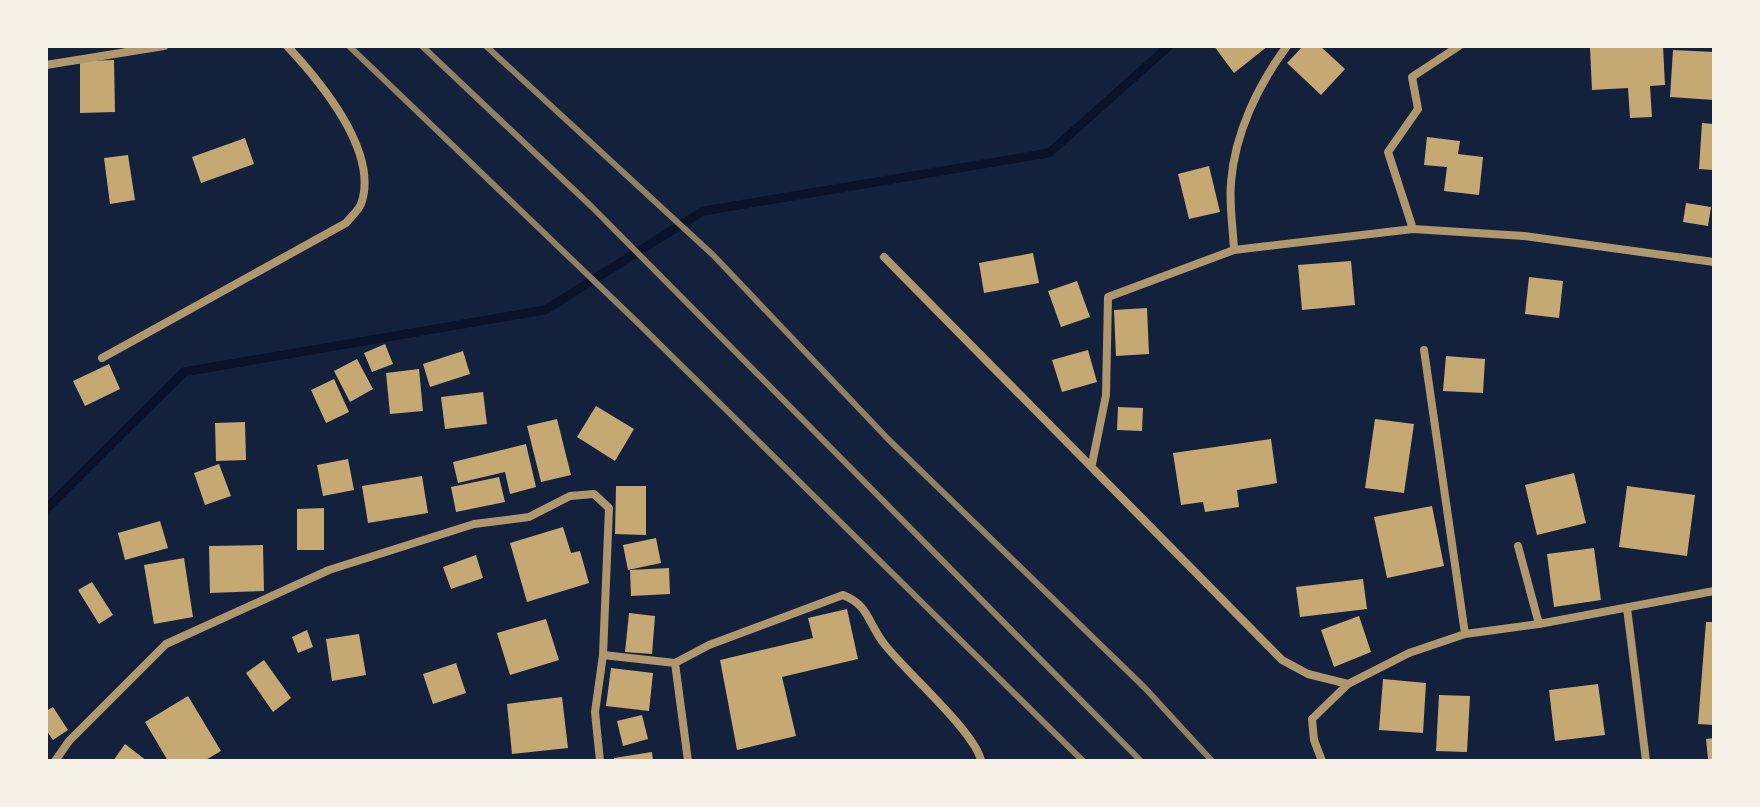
<svg xmlns="http://www.w3.org/2000/svg" width="1760" height="807" font-family="'Space Grotesk',sans-serif">
<style>
.lines{fill:none;stroke-linecap:round;stroke-linejoin:round}
.stream{stroke:#0b132b;stroke-width:9}
.building{fill:#c6a872}
.minor{stroke:#b1986c;stroke-width:8}
.rail{stroke:#918062;stroke-width:6}
</style>
<rect width="100%" height="100%" fill="#14213d"/>
<g class="lines">
<path class="stream" d="M46,509l138,-137 361,-62 158,-99 346,-58 120,-107"/>
</g>
<path class="building" d="M1214,46h54l-34,27z
M1303,46h17l25,23 -24,26 -34,-32z
M1663,46l2,39 -15,1 2,31 -22,1 -2,-30 -36,2 -2,-42z
M1673,50l41,2v48l-44,-3z
M114,60l1,52 -35,1v-52z
M1702,123l12,1v46l-15,-1z
M1427,137l33,4 -2,13 25,3 -4,38 -35,-4 3,-24 -23,-2z
M245,138l9,26 -53,19 -9,-26z
M128,155l7,45 -25,4 -6,-46z
M1209,166l11,46 -31,7 -11,-45z
M1686,203l25,4 -3,19 -25,-4z
M1033,253l6,30 -55,10 -5,-30z
M1351,261l4,44 -53,5 -4,-45z
M1529,277l34,4 -4,37 -34,-4z
M1077,281l13,36 -29,10 -13,-36z
M1147,308l2,46 -33,2 -2,-46z
M385,344l8,20 -21,8 -8,-19z
M1088,350l9,32 -35,10 -10,-32z
M463,351l7,23 -40,13 -7,-23z
M1446,356l39,3 -2,34 -40,-2z
M357,359l16,30 -23,13 -16,-31z
M109,364l11,25 -35,17 -12,-25z
M419,369l4,42 -33,3 -4,-41z
M334,379l15,33 -23,11 -15,-33z
M483,392l4,32 -42,5 -4,-32z
M596,406l38,23 -19,32 -38,-24z
M1118,407l25,1 -1,23 -25,-1z
M557,419l14,56 -30,7 -14,-56z
M1375,419l39,5 -10,69 -39,-5z
M245,422l1,38 -30,1 -1,-38z
M1271,439l6,44 -40,7 2,17 -34,5 -2,-10 -22,3 -8,-52z
M526,444l10,43 -26,7 -5,-22 -47,11 -5,-21z
M348,459l6,31 -31,6 -6,-31z
M219,464l12,32 -26,9 -11,-32z
M1574,473l12,50 -49,12 -12,-50z
M422,476l6,37 -60,10 -6,-37z
M499,477l6,25 -49,10 -5,-25z
M616,486h30v49l-31,-1z
M1627,486l68,9 -8,61 -68,-9z
M1432,506l12,60 -57,12 -13,-61z
M324,508v42h-27v-41z
M160,521l8,27 -43,12 -7,-27z
M563,527l8,26 9,-2 9,32 -62,19 -17,-59z
M656,538l5,25 -33,7 -5,-25z
M263,545l1,46 -54,2 -1,-47z
M1594,548l7,52 -47,7 -7,-53z
M476,555l7,23 -32,11 -8,-22z
M184,558l9,59 -39,7 -10,-59z
M669,568l1,26 -39,2 -1,-26z
M1363,579l4,30 -67,8 -4,-30z
M92,582l21,33 -14,9 -21,-34z
M847,609l11,50 -76,18 14,59 -59,14 -17,-90 93,-22 -5,-20z
M629,613l26,3 -3,38 -27,-2z
M1359,616l12,36 -37,15 -13,-37z
M546,619l13,41 -49,15 -13,-42z
M1706,622h8v103l-16,-1z
M307,630l6,17 -15,6 -6,-16z
M359,634l7,41 -34,6 -6,-42z
M264,660l27,38 -18,14 -27,-39z
M456,663l10,30 -33,11 -10,-30z
M611,668l42,5 -4,38 -43,-5z
M1383,679l43,4 -3,50 -44,-3z
M1598,684l7,51 -50,6 -6,-51z
M1439,695l31,1 -3,56 -31,-1z
M188,696l33,55 -17,10h-36l-23,-39z
M562,697l6,51 -56,6 -5,-50z
M53,707l15,23 -15,10 -7,-10v-19z
M642,715l6,24 -25,7 -6,-25z
M1714,738v21h-6l-2,-20z
M125,744l22,17h-34z
M652,752l1,9h-39v-3z"/>
<g class="lines">
<path class="minor" d="M46,65l118,-19
M1413,229l-25,-77 30,-43 -6,-32 47,-31
M1234,250l179,-21 111,7 190,26
M884,257l398,403 26,14 40,10 61,-31 56,-19 74,-10 175,-33
M1424,350l41,284
M102,358l244,-135c5,-6 12,-12 15,-19 19,-52 -42,-124 -74,-158
M1092,464l14,-69 2,-98 126,-47c-1,-22 -5,-46 -3,-68 4,-49 27,-97 56,-136
M1518,546l21,78
M1627,608l19,153
M603,655l72,8 34,-18 134,-50c25,10 24,25 39,46 20,28 94,91 99,120
M675,663l13,98
M55,761l14,-20 97,-97 163,-74 145,-46 55,-7 41,-21 24,-2 15,14 -6,147 -8,57 5,49
M1322,761l-8,-21 -2,-21 36,-35"/>
<path class="rail" d="M349,46l289,277 445,438
M422,46l170,161 549,554
M486,46l227,209 175,184 257,249 67,73"/>
</g>
<rect width="1760" height="807" fill="none" stroke="#f6f1e7" stroke-width="96"/>
</svg>
